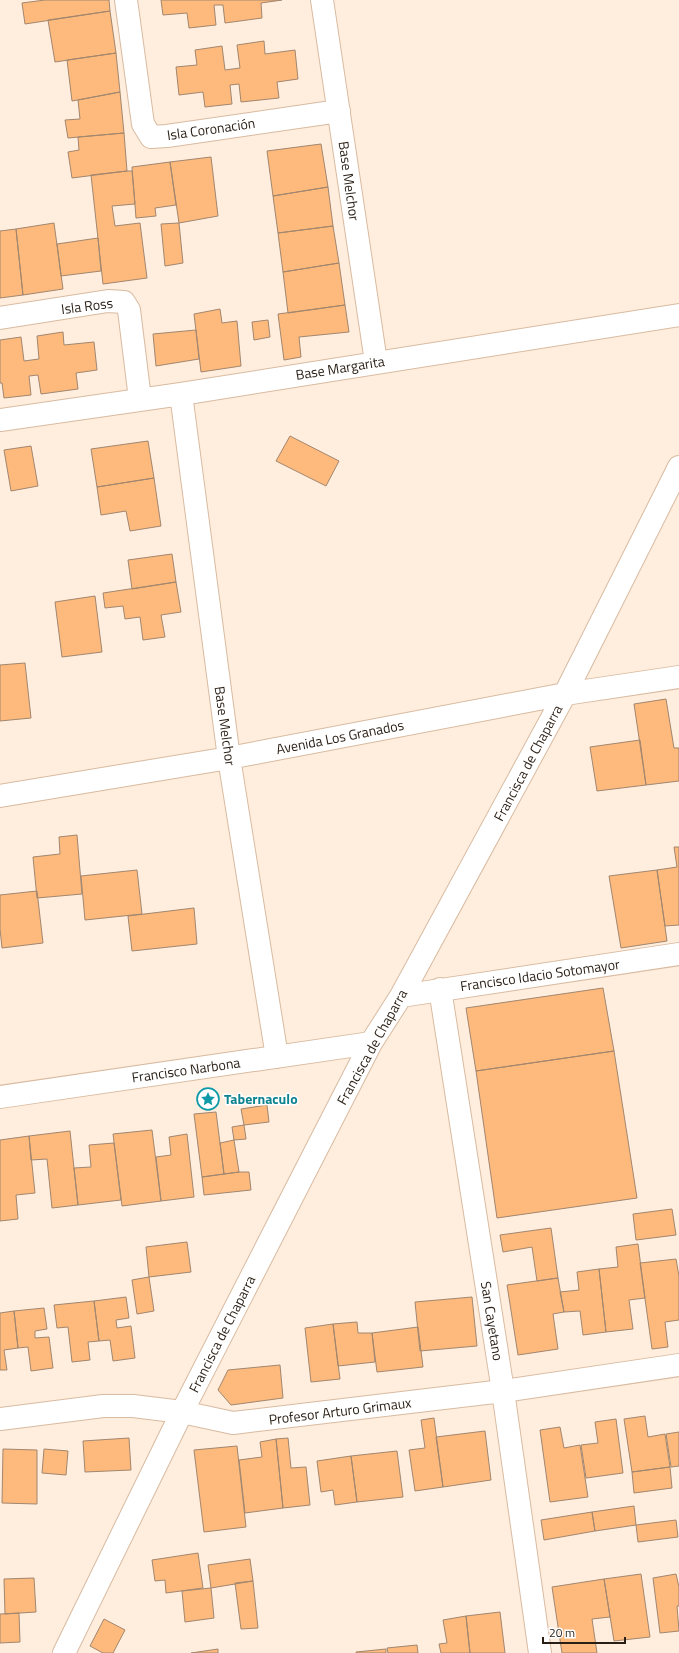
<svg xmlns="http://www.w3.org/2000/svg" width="679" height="1653" font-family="'Titillium Web',sans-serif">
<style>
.building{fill:#fdba7c;stroke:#a2866e}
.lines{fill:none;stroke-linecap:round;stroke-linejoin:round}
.minor-casing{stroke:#d8bba1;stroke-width:24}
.minor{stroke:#fff;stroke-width:22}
.labels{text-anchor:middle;stroke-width:3;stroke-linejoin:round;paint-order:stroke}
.street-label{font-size:14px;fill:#291e14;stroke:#fff}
.culture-label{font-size:14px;font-weight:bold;fill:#0d838f;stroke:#fff;text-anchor:start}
</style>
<rect width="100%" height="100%" fill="#ffeddd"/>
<path class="building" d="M45,0h64l1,11 -85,13 -3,-21z
M161,0h121l-21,3 1,15 -37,5 -2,-18h-9l2,20 -27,3 -2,-15 -24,2z
M110,11l6,42 -61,9 -7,-42z
M264,41l1,13 30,-4 3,29 -21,3 2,16 -38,4 -2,-18 -9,1 2,19 -27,3 -2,-15 -24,3 -3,-28 21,-2 -2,-15 27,-4 3,24 15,-2 -3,-23z
M116,53l4,39 -48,9 -5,-41z
M120,92l4,41 -56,5 -3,-18 15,-1 -2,-19z
M124,133l3,38 -55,7 -4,-26 11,-2 -1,-13z
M321,144l7,43 -55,9 -6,-45z
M211,157l7,59 -39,7 -9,-61z
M170,162l6,43 -21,3 1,8 -20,2 -4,-51z
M127,171h5l3,33 -23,2 3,20 25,-3 7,55 -44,6 -12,-109z
M328,187l5,39 -55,7 -5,-37z
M54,223l9,66 -40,6 -7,-66z
M179,223l4,40 -18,3 -4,-42z
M333,226l6,37 -56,9 -5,-39z
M16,229l7,66 -23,3v-67z
M98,238l3,33 -40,5 -4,-32z
M339,263l6,42 -57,8 -5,-41z
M345,305l4,27 -50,5 2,20 -17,3 -6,-46z
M220,309l2,14 15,-2 4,45 -40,6 -7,-58z
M268,320l2,17 -16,3 -2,-18z
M196,330l3,29 -43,7 -3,-32z
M63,332l1,13 30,-3 3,28 -21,3 2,16 -37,5 -3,-19 -9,1 2,19 -27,3 -2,-15h-2v-43l21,-3 3,24 15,-2 -2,-23z
M290,436l49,25 -13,25 -50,-25z
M148,441l6,37 -57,9 -6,-38z
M31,446l7,40 -27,5 -7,-41z
M154,478l7,48 -31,5 -4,-20 -25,4 -4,-28z
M172,554l4,28 -44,7 -4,-29z
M176,582l5,30 -20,3 4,22 -22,3 -3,-23 -15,2 -2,-13 -18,2 -2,-15z
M95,596l7,56 -40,5 -7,-55z
M25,663l6,55 -31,3v-56z
M666,699l8,49h5v33l-33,4 -12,-81z
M640,740l6,45 -49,6 -7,-44z
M77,835l5,59 -45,4 -4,-41 27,-3 -1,-17z
M674,847h5v78l-14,1 -8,-56 20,-3z
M137,870l5,44 -57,6 -4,-44z
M657,870l10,71 -46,7 -12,-72z
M37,891l6,52 -41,5 -2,-19v-34z
M194,908l3,36 -65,7 -4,-35z
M603,988l11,63 -138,20 -10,-63z
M614,1051l23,147 -140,20 -21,-147z
M267,1105l2,17 -25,3 -3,-16z
M216,1112l8,62 -22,3 -8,-63z
M244,1125l2,14 -12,1 -2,-13z
M152,1130l9,71 -39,5 -9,-72z
M70,1131l8,74 -26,3 -5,-49 -16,1 -2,-24z
M187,1134l7,63 -33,4 -5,-44 15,-2 -2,-18z
M29,1136l6,57 -19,2 2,24 -18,2v-81z
M234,1140l5,32 -15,2 -4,-31z
M114,1143l7,57 -43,5 -4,-37 17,-1 -2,-22z
M239,1172h10l2,18 -47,5 -2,-18z
M672,1209l4,26 -40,5 -3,-26z
M551,1228l7,50 -21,3 -5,-34 -29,5 -3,-17z
M187,1242l4,30 -42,5 -3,-30z
M638,1244l7,54 -16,2 4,29 -27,3 -7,-63 19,-2 -2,-20z
M676,1259l3,17v44l-14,2 3,25 -16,2 -12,-86z
M599,1269l7,63 -23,3 -3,-24 -16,1 -4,-20 19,-2 -2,-18z
M149,1277l5,34 -17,3 -5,-34z
M558,1278l6,34 -11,2 5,35 -40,6 -11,-70z
M126,1297l3,21 -13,2 1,8 14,-2 4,32 -22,3 -3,-21 -11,1 -5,-40z
M472,1297l5,49 -57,5 -5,-49z
M94,1301l5,40 -11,1 2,18 -18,2 -4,-35 -11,1 -3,-23z
M44,1308l3,21 -12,2v7l14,-1 4,31 -22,3 -3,-24 -10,1 -4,-37z
M14,1311l4,37 -14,2 3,20h-7v-57z
M357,1322l1,11h14l3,29 -37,4 -5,-42z
M333,1324l7,55 -29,3 -6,-54z
M418,1327l5,40 -46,5 -5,-39z
M280,1365l3,33 -52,7 -13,-15 10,-20z
M645,1416l3,21 17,-3 5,33 -38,5 -8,-53z
M434,1418l9,69 -28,4 -6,-41 16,-2 -4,-28z
M616,1419l7,54 -37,5 -5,-33 17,-2 -3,-21z
M560,1427l4,21 16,-3 8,52 -38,5 -10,-72z
M485,1431l6,49 -48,7 -7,-50z
M679,1432v34l-8,1 -5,-33z
M129,1438l2,32 -46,2 -2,-31z
M288,1438l3,30 15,-1 4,38 -27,3 -7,-69z
M276,1439l7,69 -38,5 -6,-53 23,-3 -2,-15z
M237,1446l9,81 -42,5 -10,-82z
M3,1449l34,1v54l-35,-1z
M44,1449l24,2 -2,24 -24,-2z
M397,1451l6,46 -46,5 -6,-46z
M351,1456l6,46 -22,3 -2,-15 -12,2 -4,-31z
M670,1467l2,21 -38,5 -2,-21z
M634,1506l2,19 -41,6 -3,-19z
M592,1512l3,19 -51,9 -3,-20z
M676,1520l2,17 -40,5 -2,-17z
M198,1553l5,35 -37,5 -1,-13 -10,1 -3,-21z
M250,1559l3,22 -42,7 -3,-23z
M641,1574l9,63 -36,4 -10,-62z
M676,1574l3,13v19h-2l2,25 -19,2 -7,-55z
M34,1578l2,34 -31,2 -1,-35z
M604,1579l6,38 -18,2 5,34h-35l-10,-66z
M253,1581l5,47 -17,1 -6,-46z
M211,1588l3,30 -29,4 -3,-31z
M500,1612l5,41h-35l-4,-37z
M19,1613l1,29 -20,1v-29z
M466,1616l4,37h-29l-2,-9 8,-1 -4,-23z
M104,1619l21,11 -12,23h-10l-13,-7z
M417,1645l1,8h-30l-1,-5z
M218,1649v4h-27z
M386,1649v4h-30v-1z"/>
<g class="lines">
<g class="minor-casing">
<path id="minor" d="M126,0l17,124 8,13 16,-1 172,-25
M322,0l54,362
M0,318l108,-17 16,1 5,8 11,89
M181,394l48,364 48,299
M0,420l181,-26 498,-79
M0,796l229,-38 336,-64 114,-17
M440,989l63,402 37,262
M401,996l278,-42
M0,1097l371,-54
M0,1419l103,-13h30l49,6 51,11 270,-32 176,-26
M64,1653l118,-241 189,-369 30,-47 164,-302 114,-227"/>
</g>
<use href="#minor" class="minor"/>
</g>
<defs>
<g id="sight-ring" transform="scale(1.15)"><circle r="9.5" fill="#fff" stroke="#0f9aa8" stroke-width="1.5"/><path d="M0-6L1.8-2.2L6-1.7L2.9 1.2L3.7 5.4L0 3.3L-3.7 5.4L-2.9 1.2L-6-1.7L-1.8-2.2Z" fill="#0f9aa8"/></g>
</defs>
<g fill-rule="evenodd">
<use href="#sight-ring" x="208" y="1099"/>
</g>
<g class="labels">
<g class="street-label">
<text transform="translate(211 129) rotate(-8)" y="5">Isla Coronación</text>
<text transform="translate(349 181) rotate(82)" y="5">Base Melchor</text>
<text transform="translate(87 306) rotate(-7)" y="5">Isla Ross</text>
<text transform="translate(340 368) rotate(-9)" y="5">Base Margarita</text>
<text transform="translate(225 726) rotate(82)" y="5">Base Melchor</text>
<text transform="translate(340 737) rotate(-11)" y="5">Avenida Los Granados</text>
<text transform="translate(528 763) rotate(-62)" y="5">Francisca de Chaparra</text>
<text transform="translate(540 975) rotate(-8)" y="5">Francisco Idacio Sotomayor</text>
<text transform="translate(372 1047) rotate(-61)" y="5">Francisca de Chaparra</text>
<text transform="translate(186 1070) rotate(-8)" y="5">Francisco Narbona</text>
<text transform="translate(492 1321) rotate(81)" y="5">San Cayetano</text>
<text transform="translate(222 1334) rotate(-63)" y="5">Francisca de Chaparra</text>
<text transform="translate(340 1411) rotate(-7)" y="5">Profesor Arturo Grimaux</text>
</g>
<g class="culture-label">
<text x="224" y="1104">Tabernaculo</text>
</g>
</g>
<path d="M543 1637v6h82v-6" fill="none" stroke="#291e14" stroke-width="2"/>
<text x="549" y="1637" font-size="12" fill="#291e14" stroke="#ffffff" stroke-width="3" paint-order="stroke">20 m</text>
</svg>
